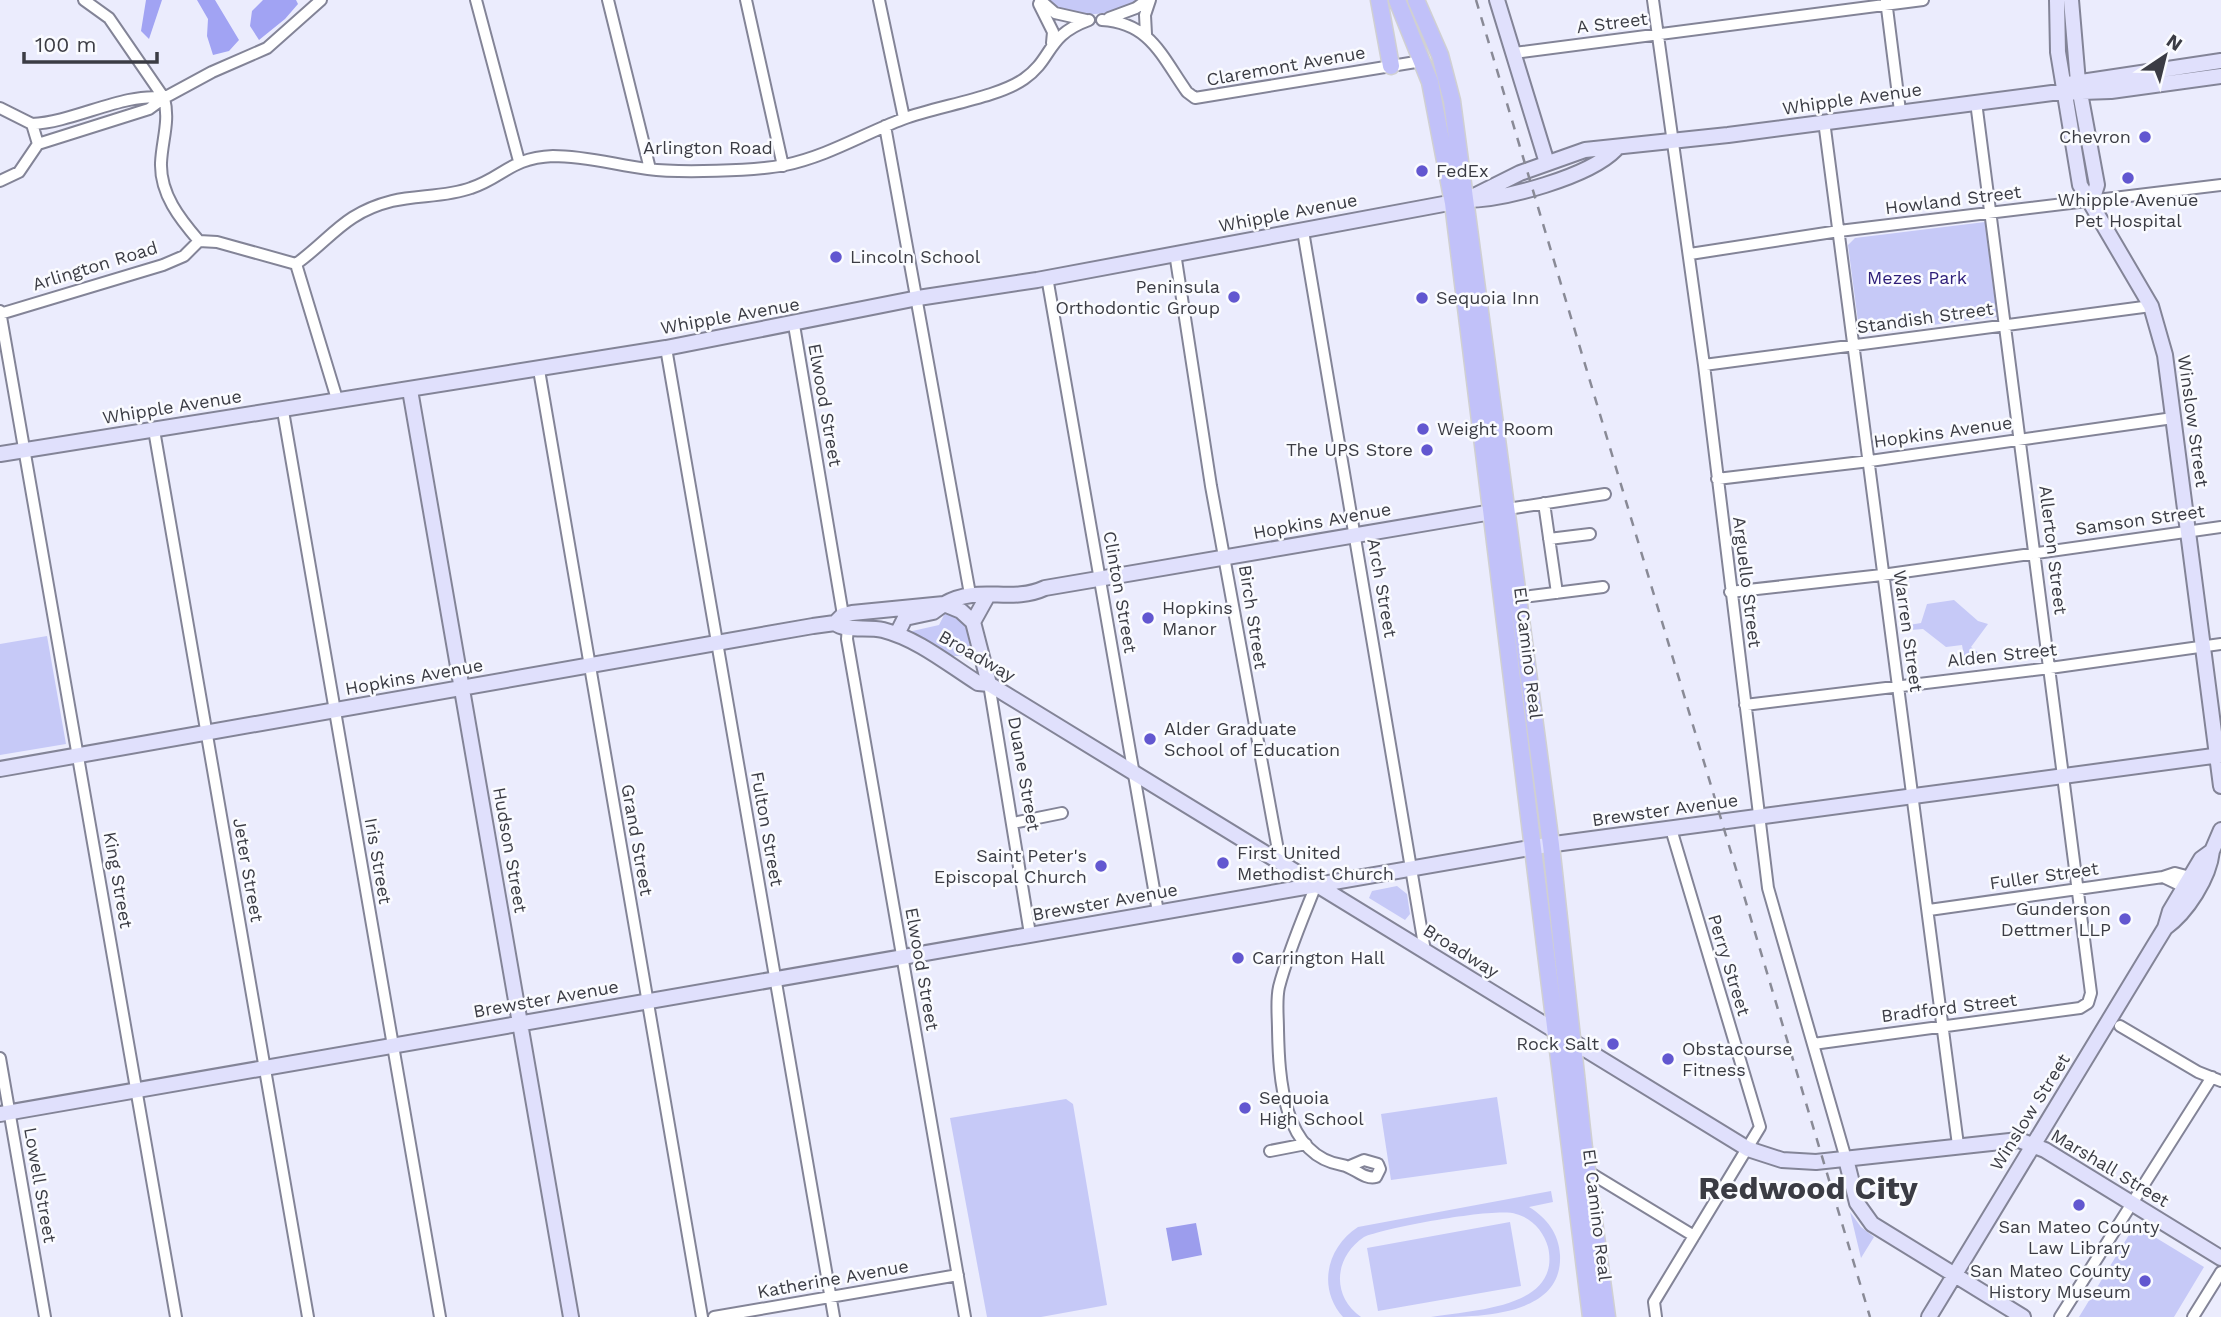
<svg xmlns="http://www.w3.org/2000/svg" width="2221" height="1317" font-family="'Work Sans',sans-serif">
<style>
.green{fill:#c6c9f7}
.forest{fill:#a1a3f3}
.water{fill:#9c9ded}
.lines{fill:none;stroke-linecap:round;stroke-linejoin:round}
.street-casing{stroke:#838497;stroke-width:14}
.secondary-casing{stroke:#838497;stroke-width:18}
.primary-casing{stroke:#d0d0d2;stroke-width:19}
.street{stroke:#fff;stroke-width:10}
.secondary{stroke:#e0e0fc;stroke-width:14}
.primary{stroke:#c1c1f9;stroke-width:16}
.rail{stroke:#898a96;stroke-width:2.5;stroke-dasharray:9 9;stroke-linecap:butt}
.poi-dot{fill:#6257d0;stroke:#fafbff;stroke-width:2.5}
.labels{text-anchor:middle;stroke-width:5;stroke-linejoin:round;paint-order:stroke}
.street-label{font-size:18px;fill:#3b3c44;stroke:#fafbff}
.poi-label{font-size:18px;fill:#3b3c44;stroke:#fafbff;text-anchor:start}
.park-label{font-size:18px;fill:#2d1d78;stroke:#fafbff}
.town-label{font-size:32px;font-weight:bold;fill:#3b3c44;stroke:#fafbff}
</style>
<rect width="100%" height="100%" fill="#ebecfd"/>
<path class="green" d="M1048,0h89c-25,17 -65,21 -89,0z
M1985,222l12,95 -130,16 -8,-4 -11,-84 7,-7z
M1954,600l24,21 10,3 -17,23 9,7 -16,2 -2,-11 -16,2 -23,-18 -13,1 -1,-5 12,-2 6,-19z
M945,613h11l12,9 5,27 -7,7h-13l-45,-24 31,-7z
M47,636l19,108 -66,11v-111z
M1397,886l10,8 3,20 -5,6 -36,-22 3,-7z
M1497,1097l10,67 -116,16 -10,-66z
M1066,1099l7,5 34,201 -66,12h-54l-37,-199z
M1551,1191l2,11 -24,5c18,11 30,27 31,48 3,62 -82,62 -129,62 40,-7 131,-8 117,-70 -4,-15 -16,-29 -32,-33 -20,-7 -131,14 -152,23 -30,20 -33,59 -3,80h-18c-26,-29 -16,-70 15,-90z
M1850,1212l11,15 13,10 -13,21z
M1510,1222l11,64 -143,25 -11,-63z
M2135,1225l69,42 -30,50h-95z"/>
<path class="forest" d="M146,0h16l-13,39 -8,-8z
M197,0h18l24,40 -10,11 -16,4 -6,-19 1,-17z
M263,0h33l2,4 -13,15 -26,21 -9,-14 2,-15z"/>
<path class="water" d="M1196,1223l6,32 -30,6 -6,-33z"/>
<g class="lines">
<g class="street-casing">
<path id="street" d="M84,0l25,18 55,80c6,23 -2,42 -3,65 -1,31 19,56 38,78
M476,0l43,161
M608,0l42,169
M746,0l37,166
M879,0l25,118
M1040,0l15,13 31,7
M1653,0l51,365 64,523 78,271
M1886,0l14,111
M1039,4l14,28 -1,11
M1109,18l27,-10 11,-8
M1102,20c48,3 59,35 85,72l8,6 227,-37
M1146,34l-1,-19 5,-15
M1514,53l409,-53
M0,108l32,16 6,20
M1824,121l134,1024
M32,124c43,-2 92,-32 132,-26
M885,126l85,468
M38,144l111,-35 15,-11 48,-26 55,-24 54,-48
M0,181l19,-9 19,-28
M1303,231l122,720
M1175,253l36,233 69,375
M1690,254l149,-23 382,-46
M296,264l41,135
M1047,277l111,635
M0,311l176,1006
M0,314l163,-49 21,-9 15,-15 18,1 79,22c36,-26 48,-51 96,-63 26,-6 54,-4 79,-13 33,-11 39,-30 82,-32 33,0 63,9 95,13 30,4 107,2 137,-4 43,-9 78,-31 118,-46 34,-13 94,-21 121,-40 30,-21 21,-43 65,-59
M794,325l49,290
M666,348l168,969
M1704,365l447,-59
M539,370l163,947
M283,411l157,906
M154,430l154,887
M1717,479l153,-18 303,-43
M1544,503l13,90
M1501,510l104,-16
M1549,539l41,-5
M1730,592l152,-17 339,-48
M1531,596l72,-9
M848,627l-1,12 118,678
M989,684l41,250
M1745,705l305,-37 171,-24
M1013,823l49,-10
M1316,885c-13,33 -28,67 -37,102 -3,13 -1,29 -1,43 1,46 4,125 64,135 12,2 22,15 34,12l4,-8 -2,-5 -14,-4 -14,6
M2184,887l-21,-10 12,-4 15,4
M1929,910l234,-33
M2120,1026l78,46 23,9
M1813,1044l267,-36 8,-5 3,-10 -115,-891
M0,1058l45,259
M1270,1151l36,-7
M1587,1171l107,65
M714,1317l244,-42
M1656,1317l-2,-15 106,-175 -89,-298
M2060,1317l152,-240
M2193,1317l28,-45"/>
</g>
<g class="secondary-casing">
<path id="secondary" d="M1497,0l50,163
M2057,0l1,52 22,133 71,121 14,49 56,431
M2071,0l7,82 19,103 -5,16
M2068,84l153,-23
M1466,200l54,-27 65,-23 143,-15 324,-42 59,-2 110,-15
M410,390l161,927
M0,454l666,-106 252,-50 119,-18 428,-80c39,0 124,-23 151,-51
M988,595l-15,27 16,62
M835,623l8,-8 9,-2 92,-9c36,-20 66,0 101,-16l447,-76
M897,634l8,-16 28,-6 11,-8 17,7 12,11
M0,769l813,-143 22,-3c11,9 33,3 48,7 35,9 65,34 95,53l11,1 759,465 34,11 34,2 203,-22 26,10 176,108
M2165,928c22,-16 44,-50 47,-77
M0,1114l1547,-269 674,-90
M1846,1159l11,44 15,21 151,93
M1929,1317l225,-371 11,-18 5,-17 31,-52 11,-8 9,-21"/>
</g>
<g class="primary-casing">
<path id="primary" d="M1379,0l12,66
M1397,0l33,82 23,121 138,1114
M1416,0l24,55 12,46 99,744 33,303 23,169"/>
</g>
<use href="#street" class="street"/>
<use href="#secondary" class="secondary"/>
<use href="#primary" class="primary"/>
<path class="rail" d="M1476,0l394,1317"/>
</g>
<g class="poi-dot">
<circle cx="2145" cy="137" r="7"/>
<circle cx="1422" cy="171" r="7"/>
<circle cx="2128" cy="178" r="7"/>
<circle cx="836" cy="257" r="7"/>
<circle cx="1234" cy="297" r="7"/>
<circle cx="1422" cy="298" r="7"/>
<circle cx="1423" cy="429" r="7"/>
<circle cx="1427" cy="450" r="7"/>
<circle cx="1148" cy="618" r="7"/>
<circle cx="1150" cy="739" r="7"/>
<circle cx="1223" cy="863" r="7"/>
<circle cx="1101" cy="866" r="7"/>
<circle cx="2125" cy="919" r="7"/>
<circle cx="1238" cy="958" r="7"/>
<circle cx="1613" cy="1044" r="7"/>
<circle cx="1668" cy="1059" r="7"/>
<circle cx="1245" cy="1108" r="7"/>
<circle cx="2079" cy="1205" r="7"/>
<circle cx="2145" cy="1281" r="7"/>
</g>
<g class="labels">
<g class="street-label">
<text transform="translate(1612 23) rotate(-7)" y="6">A Street</text>
<text transform="translate(1286 66) rotate(-10)" y="6">Claremont Avenue</text>
<text transform="translate(1852 99) rotate(-8)" y="6">Whipple Avenue</text>
<text x="708" y="154">Arlington Road</text>
<text transform="translate(1953 200) rotate(-7)" y="6">Howland Street</text>
<text transform="translate(1288 213) rotate(-11)" y="6">Whipple Avenue</text>
<text transform="translate(95 266) rotate(-17)" y="6">Arlington Road</text>
<text transform="translate(730 316) rotate(-10)" y="6">Whipple Avenue</text>
<text transform="translate(1925 318) rotate(-8)" y="6">Standish Street</text>
<text transform="translate(825 405) rotate(80)" y="6">Elwood Street</text>
<text transform="translate(172 407) rotate(-9)" y="6">Whipple Avenue</text>
<text transform="translate(2193 421) rotate(82)" y="6">Winslow Street</text>
<text transform="translate(1943 432) rotate(-8)" y="6">Hopkins Avenue</text>
<text transform="translate(2140 520) rotate(-8)" y="6">Samson Street</text>
<text transform="translate(1322 521) rotate(-10)" y="6">Hopkins Avenue</text>
<text transform="translate(2053 550) rotate(83)" y="6">Allerton Street</text>
<text transform="translate(1747 582) rotate(83)" y="6">Arguello Street</text>
<text transform="translate(1382 588) rotate(80)" y="6">Arch Street</text>
<text transform="translate(1120 592) rotate(80)" y="6">Clinton Street</text>
<text transform="translate(1253 617) rotate(81)" y="6">Birch Street</text>
<text transform="translate(1908 631) rotate(82)" y="6">Warren Street</text>
<text transform="translate(1528 653) rotate(83)" y="6">El Camino Real</text>
<text transform="translate(2002 655) rotate(-6)" y="6">Alden Street</text>
<text transform="translate(977 656) rotate(30)" y="6">Broadway</text>
<text transform="translate(414 677) rotate(-10)" y="6">Hopkins Avenue</text>
<text transform="translate(1024 774) rotate(80)" y="6">Duane Street</text>
<text transform="translate(1665 810) rotate(-8)" y="6">Brewster Avenue</text>
<text transform="translate(767 829) rotate(80)" y="6">Fulton Street</text>
<text transform="translate(637 840) rotate(80)" y="6">Grand Street</text>
<text transform="translate(510 850) rotate(80)" y="6">Hudson Street</text>
<text transform="translate(378 861) rotate(80)" y="6">Iris Street</text>
<text transform="translate(248 870) rotate(80)" y="6">Jeter Street</text>
<text transform="translate(2044 876) rotate(-8)" y="6">Fuller Street</text>
<text transform="translate(118 880) rotate(80)" y="6">King Street</text>
<text transform="translate(1105 902) rotate(-10)" y="6">Brewster Avenue</text>
<text transform="translate(1461 951) rotate(32)" y="6">Broadway</text>
<text transform="translate(1729 965) rotate(73)" y="6">Perry Street</text>
<text transform="translate(922 969) rotate(80)" y="6">Elwood Street</text>
<text transform="translate(546 999) rotate(-10)" y="6">Brewster Avenue</text>
<text transform="translate(1949 1008) rotate(-7)" y="6">Bradford Street</text>
<text transform="translate(2030 1112) rotate(-58)" y="6">Winslow Street</text>
<text transform="translate(2110 1168) rotate(31)" y="6">Marshall Street</text>
<text transform="translate(40 1185) rotate(80)" y="6">Lowell Street</text>
<text transform="translate(1597 1215) rotate(83)" y="6">El Camino Real</text>
<text transform="translate(833 1279) rotate(-10)" y="6">Katherine Avenue</text>
</g>
<g class="poi-label">
<text x="2131" y="143" text-anchor="end">Chevron</text>
<text x="1436" y="177">FedEx</text>
<text x="2128" y="206" text-anchor="middle">Whipple Avenue<tspan x="2128" dy="21">Pet Hospital</tspan></text>
<text x="850" y="263">Lincoln School</text>
<text x="1220" y="293" text-anchor="end">Peninsula<tspan x="1220" dy="21">Orthodontic Group</tspan></text>
<text x="1436" y="304">Sequoia Inn</text>
<text x="1437" y="435">Weight Room</text>
<text x="1413" y="456" text-anchor="end">The UPS Store</text>
<text x="1162" y="614">Hopkins<tspan x="1162" dy="21">Manor</tspan></text>
<text x="1164" y="735">Alder Graduate<tspan x="1164" dy="21">School of Education</tspan></text>
<text x="1237" y="859">First United<tspan x="1237" dy="21">Methodist Church</tspan></text>
<text x="1087" y="862" text-anchor="end">Saint Peter's<tspan x="1087" dy="21">Episcopal Church</tspan></text>
<text x="2111" y="915" text-anchor="end">Gunderson<tspan x="2111" dy="21">Dettmer LLP</tspan></text>
<text x="1252" y="964">Carrington Hall</text>
<text x="1599" y="1050" text-anchor="end">Rock Salt</text>
<text x="1682" y="1055">Obstacourse<tspan x="1682" dy="21">Fitness</tspan></text>
<text x="1259" y="1104">Sequoia<tspan x="1259" dy="21">High School</tspan></text>
<text x="2079" y="1233" text-anchor="middle">San Mateo County<tspan x="2079" dy="21">Law Library</tspan></text>
<text x="2131" y="1277" text-anchor="end">San Mateo County<tspan x="2131" dy="21">History Museum</tspan></text>
</g>
<g class="park-label">
<text x="1917" y="284">Mezes Park</text>
</g>
<g class="town-label">
<text x="1808" y="1199">Redwood City</text>
</g>
</g>
<g transform="translate(2165 56) rotate(35)" stroke="#fafbff" stroke-width="5" paint-order="stroke">
<path d="M0-5L12 26L0 18L-12 26Z" fill="#3b3c44"/>
<text y="-10" font-size="19" font-weight="bold" text-anchor="middle" fill="#3b3c44">N</text>
</g>
<path d="M24 52v10h133v-10" fill="none" stroke="#3b3c44" stroke-width="3.5"/>
<text x="35" y="52" font-size="21" fill="#3b3c44" stroke="#fafbff" stroke-width="5" paint-order="stroke">100 m</text>
</svg>
